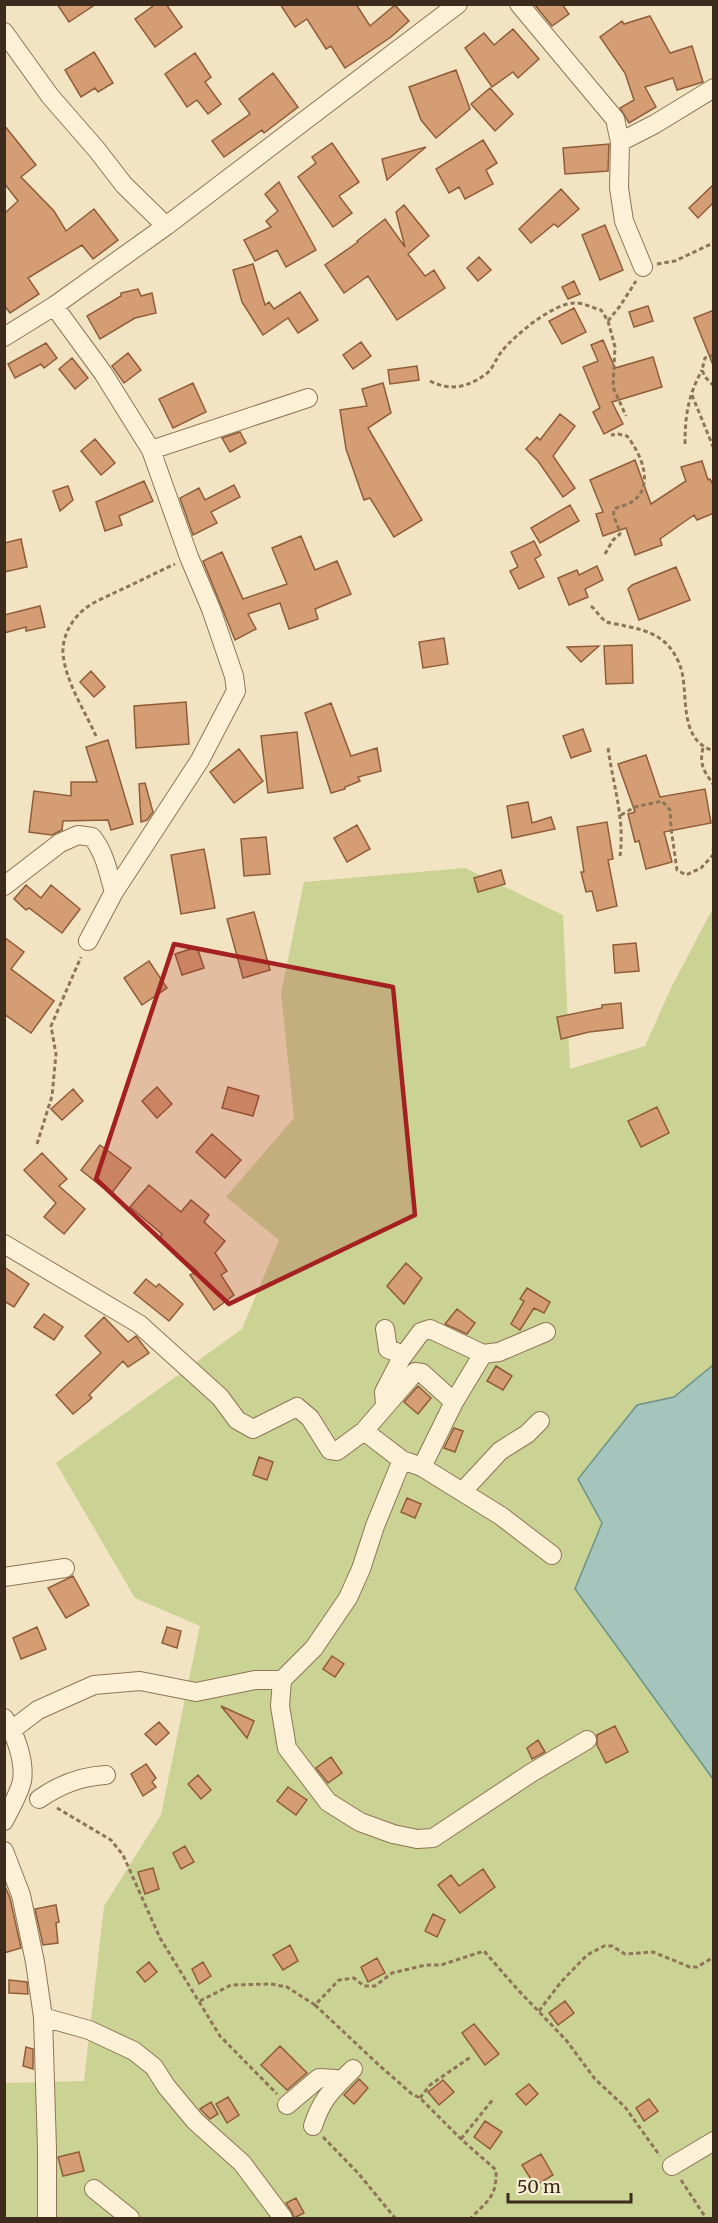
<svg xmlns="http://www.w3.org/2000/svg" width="718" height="2223" font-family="Merriweather,serif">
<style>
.green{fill:#cad294}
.water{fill:#a5c4bb;stroke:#6a948a;stroke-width:1.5}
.building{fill:#d49d74;stroke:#905d3a;stroke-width:1.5}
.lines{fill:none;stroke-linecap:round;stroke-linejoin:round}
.street-casing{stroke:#8e7557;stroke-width:20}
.path{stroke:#8e7557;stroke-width:3;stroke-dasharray:4.5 3;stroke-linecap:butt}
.street{stroke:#fcf1d6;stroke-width:18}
.marked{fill:#a32121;fill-opacity:0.2;stroke:#a32121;stroke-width:4.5;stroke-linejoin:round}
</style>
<rect width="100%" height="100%" fill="#f2e4c2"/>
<path class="green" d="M465,868l98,47 7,154 75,-23 26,-58 42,-80v1310h-708l-1,-135 80,-2 20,-175 57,-91 39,-189 -65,-28 -79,-135 186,-134 37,-89 -53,-43 68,-79 -13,-125 23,-111z"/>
<path class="water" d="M713,1365v414l-138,-190 27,-66 -24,-44 59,-74 37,-8z"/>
<path class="building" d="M57,4h39l-27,18z
M156,4h10l16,23 -27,20 -20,-28z
M280,4h76l14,22 25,-21 14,16 -18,16 -46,31 -14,-22 -5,3 -19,-30 -12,8z
M534,4h28l7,10 -17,12z
M650,16l20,37 22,-7 11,36 -26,8 -4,-12 -28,9 11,20 -27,16 -9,-15 14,-8 -9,-27 -25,-36 22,-16 2,3z
M513,29l26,30 -21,19 -5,-6 -21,15 -27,-39 19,-15 10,12z
M94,52l19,31 -15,9 -3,-4 -14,9 -16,-27z
M195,53l16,24 -6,5 16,22 -13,10 -11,-14 -10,7 -22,-33z
M456,70l14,39 -34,29 -15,-18 -12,-33z
M273,73l25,34 -34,26 -2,-3 -38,27 -12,-16 38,-27 -11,-15z
M490,88l23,26 -18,17 -24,-27z
M4,125l32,40 -15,12 33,34 12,20 28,-22 24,31 -25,19 -11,-14 -54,33 11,16 -29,19 -6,-8v-91l14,-13 -14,-18z
M483,140l14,23 -11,7 7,14 -28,15 -6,-12 -10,6 -13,-24z
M332,143l27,39 -20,14 13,17 -19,14 -35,-50 18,-14 -4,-6z
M609,144l-1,27 -43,3 -2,-26z
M426,147l-39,33 -5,-21z
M279,182l37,68 -30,17 -9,-17 -22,11 -11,-21 27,-13 -5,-6 12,-10 -13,-17z
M714,184v18l-16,16 -9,-10z
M561,189l18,20 -21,18 -4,-3 -23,19 -12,-14z
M404,205l25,31 -21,18 17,22 9,-6 11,18 -48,32 -29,-44 -24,17 -19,-28 33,-23 -1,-1 28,-22 20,28 -9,-35z
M605,225l18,45 -23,10 -18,-45z
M479,257l12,13 -13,11 -11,-13z
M253,264l12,41 4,-3 5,7 26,-17 18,28 -20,13 -10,-15 -25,17 -21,-33 -9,-32z
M574,281l6,13 -12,5 -6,-12z
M138,289l3,7 11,-3 4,20 -21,5 -35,21 -13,-23 34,-20v-3z
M648,306l5,15 -19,6 -5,-15z
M574,308l12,24 -24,12 -13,-23z
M714,310v55h-1l-19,-47z
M603,340l12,28 38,-11 9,30 -50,15 11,22 -19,10 -11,-22 7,-4 -17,-41 15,-6 -7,-16z
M361,342l10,14 -18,13 -10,-14z
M46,343l11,15 -13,10 -3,-4 -26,14 -7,-14z
M128,353l13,17 -17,13 -12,-17z
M72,358l16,20 -13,11 -16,-20z
M417,366l2,14 -29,4 -2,-14z
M193,383l13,29 -33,16 -14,-29z
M383,383l8,30 -23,15 54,92 -28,17 -24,-39 -6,2 -18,-51 -6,-39 27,-4 -5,-17z
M560,414l15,12 -22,30 22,32 -12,9 -25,-36 -12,-12 11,-12 3,3z
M240,432l6,11 -16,9 -8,-14z
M95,439l20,24 -14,12 -20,-24z
M635,460l16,44 35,-23 -5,-14 21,-6 6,19 2,-1 4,8v26l-17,7 -3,-5 -34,24 2,6 -27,10 -9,-27 -23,8 -7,-22 7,-2 -13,-32z
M144,481l9,20 -34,15 3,9 -17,6 -9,-29z
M234,485l6,12 -29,15 6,11 -24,12 -13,-37 19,-10 6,12z
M68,486l5,14 -13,11 -7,-20z
M570,505l9,16 -39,22 -9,-15z
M301,536l14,34 22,-9 14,33 -36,15 3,10 -29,10 -9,-26 -32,11 8,15 -21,11 -32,-79 19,-9 21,47 44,-15 -15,-36z
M21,539l6,28 -23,5v-29z
M534,541l7,14 -6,4 9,18 -25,12 -9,-18 8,-4 -7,-15z
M597,566l6,14 -18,9 3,8 -19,8 -11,-27 19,-8 2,5z
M676,567l14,33 -51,20 -11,-31 4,-4z
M40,606l5,21 -19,4v-4l-22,6v-18z
M444,638l4,26 -25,4 -4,-26z
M632,645l1,38 -27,1 -2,-38z
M599,646l-18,16 -14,-15z
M91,671l14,16 -11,10 -14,-15z
M186,702l3,42 -53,4 -2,-42z
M331,703l20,53 26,-8 4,23 -23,6 2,4 -15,6v2l-14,4 -26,-80z
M583,729l8,22 -20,7 -8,-22z
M297,732l6,56 -35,5 -7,-57z
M108,740l25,84 -22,6 -3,-10 -45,1 -1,9 -10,5 -23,-3 5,-41 37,5v-14h26l-11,-35z
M239,749l24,32 -29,22 -24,-31z
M646,755l14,42 45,-8 6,34 -47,9 8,30 -26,7 -7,-28 -4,1 -7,-28 7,-2 -17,-48z
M145,783l8,29 -6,8 -6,2 -2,-38z
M528,802l4,21 19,-6 4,12 -43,9 -5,-32z
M607,822l6,37 -5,1 9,46 -20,5 -5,-20 -6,1 -5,-20h3l-7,-45z
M357,825l13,24 -23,13 -13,-24z
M266,837l4,37 -26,2 -3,-37z
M204,849l11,59 -34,6 -10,-59z
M501,870l4,14 -27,8 -4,-14z
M26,885l15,13 10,-13 29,24 -18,24 -33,-25 -3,2 -12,-11z
M254,912l16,58 -27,8 -16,-59z
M4,937l20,15 -13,17 43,32 -23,32 -27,-19z
M636,943l3,28 -24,2 -2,-28z
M197,947l7,21 -22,7 -7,-21z
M149,961l18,27 -25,17 -18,-27z
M621,1003l2,25 -34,4 -28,7 -4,-22 45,-9v-3z
M157,1087l15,17 -15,14 -15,-17z
M228,1087l31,9 -6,20 -31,-8z
M73,1089l10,12 -21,19 -11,-11z
M657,1107l12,26 -28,14 -13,-26z
M212,1134l29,26 -16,18 -29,-26z
M100,1145l31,23 -20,26 -30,-24z
M42,1153l25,26 -8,7 26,23 -21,25 -20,-17 12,-14 -32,-33z
M149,1185l32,27 10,-12 18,15 -5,7 21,19 -10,12 12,18 -6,4 13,20 -20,15 -24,-35 7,-4 -38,-32 3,-5 -32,-27z
M406,1263l16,15 -18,26 -17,-18z
M4,1267l25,17 -15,23 -10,-6z
M146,1279l10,8 3,-3 24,20 -14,17 -35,-28z
M527,1288l23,14 -6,11 -10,-5 -14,22 -9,-6 13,-23 -4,-2z
M457,1309l18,14 -8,11 -22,-10z
M44,1314l19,13 -9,13 -20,-13z
M104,1317l24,25 8,-6 13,17 -21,14 -5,-6 -34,34 3,3 -19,16 -17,-19 45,-42 -16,-17z
M496,1366l16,10 -9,14 -16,-9z
M418,1386l13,12 -13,16 -14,-12z
M454,1428l9,3 -8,21 -11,-4z
M259,1457l14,5 -6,18 -14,-5z
M407,1498l14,6 -6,14 -14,-6z
M73,1576l16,29 -23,13 -18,-30z
M37,1627l9,22 -25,10 -8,-21z
M167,1627l14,4 -4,17 -15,-5z
M332,1656l12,8 -9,13 -12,-8z
M221,1706l33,15 -7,17z
M159,1722l10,11 -13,12 -11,-11z
M615,1726l13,26 -22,11 -9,-18v-10z
M538,1740l7,12 -13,7 -5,-11z
M331,1757l11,16 -14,10 -12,-15z
M146,1764l10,14 -4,4 4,5 -13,9 -12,-22z
M198,1775l13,15 -10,9 -13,-15z
M288,1787l19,13 -11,15 -19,-14z
M185,1846l9,16 -13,7 -8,-16z
M153,1868l6,21 -14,5 -7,-22z
M483,1869l12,18 -35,26 -22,-28 13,-10 8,11z
M4,1884l6,14 11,50 -17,5z
M56,1905l3,17 -3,1 2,20 -15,2 -8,-36z
M433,1914l12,6 -8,17 -12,-6z
M290,1945l8,16 -15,9 -10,-15z
M377,1958l8,15 -17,9 -7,-15z
M149,1962l8,10 -12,10 -8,-10z
M203,1962l8,14 -12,8 -7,-15z
M9,1980l18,2 1,12 -19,-1z
M565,2001l9,12 -16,12 -9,-12z
M474,2024l25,30 -14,11 -23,-32z
M280,2046l27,27 -20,17 -26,-25z
M26,2047l7,2v20l-10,-3z
M359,2079l9,9 -14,16 -10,-9z
M443,2080l11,12 -15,13 -11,-13z
M529,2084l9,10 -12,11 -10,-11z
M228,2097l11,18 -12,8 -11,-19z
M649,2099l9,12 -14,10 -8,-13z
M211,2102l7,12 -8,5 -10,-10z
M485,2121l17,11 -12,17 -16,-12z
M79,2152l5,19 -21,5 -5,-19z
M541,2154l12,21 -18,11 -13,-21z
M296,2198l8,15 -10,5 -2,-6 -6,-9z"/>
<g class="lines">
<g class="street-casing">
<path id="street" d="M519,4l96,115 5,23 -1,46 5,33 19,46
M4,32l46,64 47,54 27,35 42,41
M620,142l35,-18 59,-36
M54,306l49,67 48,77 38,107 22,52 23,67 2,15 -36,69 -86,132 -26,49
M4,337l50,-31 112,-80 292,-222
M151,450l157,-52
M4,886l56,-43 18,-8 14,2c13,16 16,35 22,55
M4,1244l135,80 81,73 17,23 16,9 44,-22 13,11 20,32 7,1 27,-20 51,-59 7,1 32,29
M385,1329l3,20 8,3 5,7
M385,1405l-1,-13 17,-33 20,-27 9,-3 53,25 16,-2 47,-20
M364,1431l38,29 20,7 79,49 51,39
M422,1467l32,-65 29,-48
M462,1492l38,-41 27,-17 13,-13
M4,1577l61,-9
M282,1680l-2,26 7,42 41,54 32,20 33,12 24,5 16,-1 98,-65 56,-33
M4,1718c12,15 21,45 18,63 -3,13 -12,28 -18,40
M13,1729l25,-19 56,-25 46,-4 56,11 59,-12h27l32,-32 34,-50 13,-29 14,-43 27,-66
M39,1799c20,-14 43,-23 67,-24
M4,1851l17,44 14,67 8,55 46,13 45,21 20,16 12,19 29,35 47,42 41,55
M43,2017l4,132v69
M287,2105l32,-27 17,1 4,3
M313,2126c9,-28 19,-36 40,-57
M672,2166l42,-25
M94,2189l36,29"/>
</g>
<path class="path" d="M657,264l18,-3 36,-17 3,-3
M608,321l12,-15 16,-25
M714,355l-9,3 -3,12 3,7 9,9
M430,381c20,10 37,7 56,-7 7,-5 10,-16 16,-23 13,-16 50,-47 72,-48 8,-1 19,5 27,7l7,11 7,26 -2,40 13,29
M692,395l22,54
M685,444c0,-28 3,-48 17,-74
M605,554l8,-14 7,-6c-1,-8 -8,-17 -6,-25 4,-2 9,-3 14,-5 29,-14 14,-49 -1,-68l-9,-2 -7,1
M591,606c5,4 10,13 16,16 5,2 13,2 18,4 25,5 43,11 54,37 12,27 -4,76 35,88
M96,736c-11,-25 -30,-53 -33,-82 -1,-15 6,-30 17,-41 10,-10 24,-15 36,-21 20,-9 39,-19 59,-28
M608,748c5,37 17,71 12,108
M703,748c-4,16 1,24 11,37
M621,815l14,-8 27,-6 8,9 1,18 6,42 9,5 15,-7 12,-13 1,-18
M37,1144l15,-48 4,-42 -5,-28 30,-69
M57,1808l54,32 12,15 37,83 60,98 57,58
M200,2001l31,-16 40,-1 16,3 28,18 24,-25 15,-2 10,8h11l17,-13 34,-8h15l43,-14 34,39 48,50 29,39 30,28 35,49
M315,2005l65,61 32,28 8,4 41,41 35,31c1,27 -8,30 -25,48
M539,2011l22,-29 26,-27 17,-9h8l13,8 28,-2 37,15h7l17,-10
M420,2098l10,-13 42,-29
M323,2137l35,36 37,45
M461,2139l33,-41
M681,2180l25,38"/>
<use href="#street" class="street"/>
</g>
<path class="marked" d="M174,944l219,43 22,228 -186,89 -133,-125z"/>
<rect width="718" height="2223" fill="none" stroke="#3d2c1d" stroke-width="12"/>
<path d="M508 2193v9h123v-9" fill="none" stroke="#3d2c1d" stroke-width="3"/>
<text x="517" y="2193" font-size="18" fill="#3d2c1d" stroke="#f9eed2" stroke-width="4.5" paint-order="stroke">50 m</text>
</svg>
